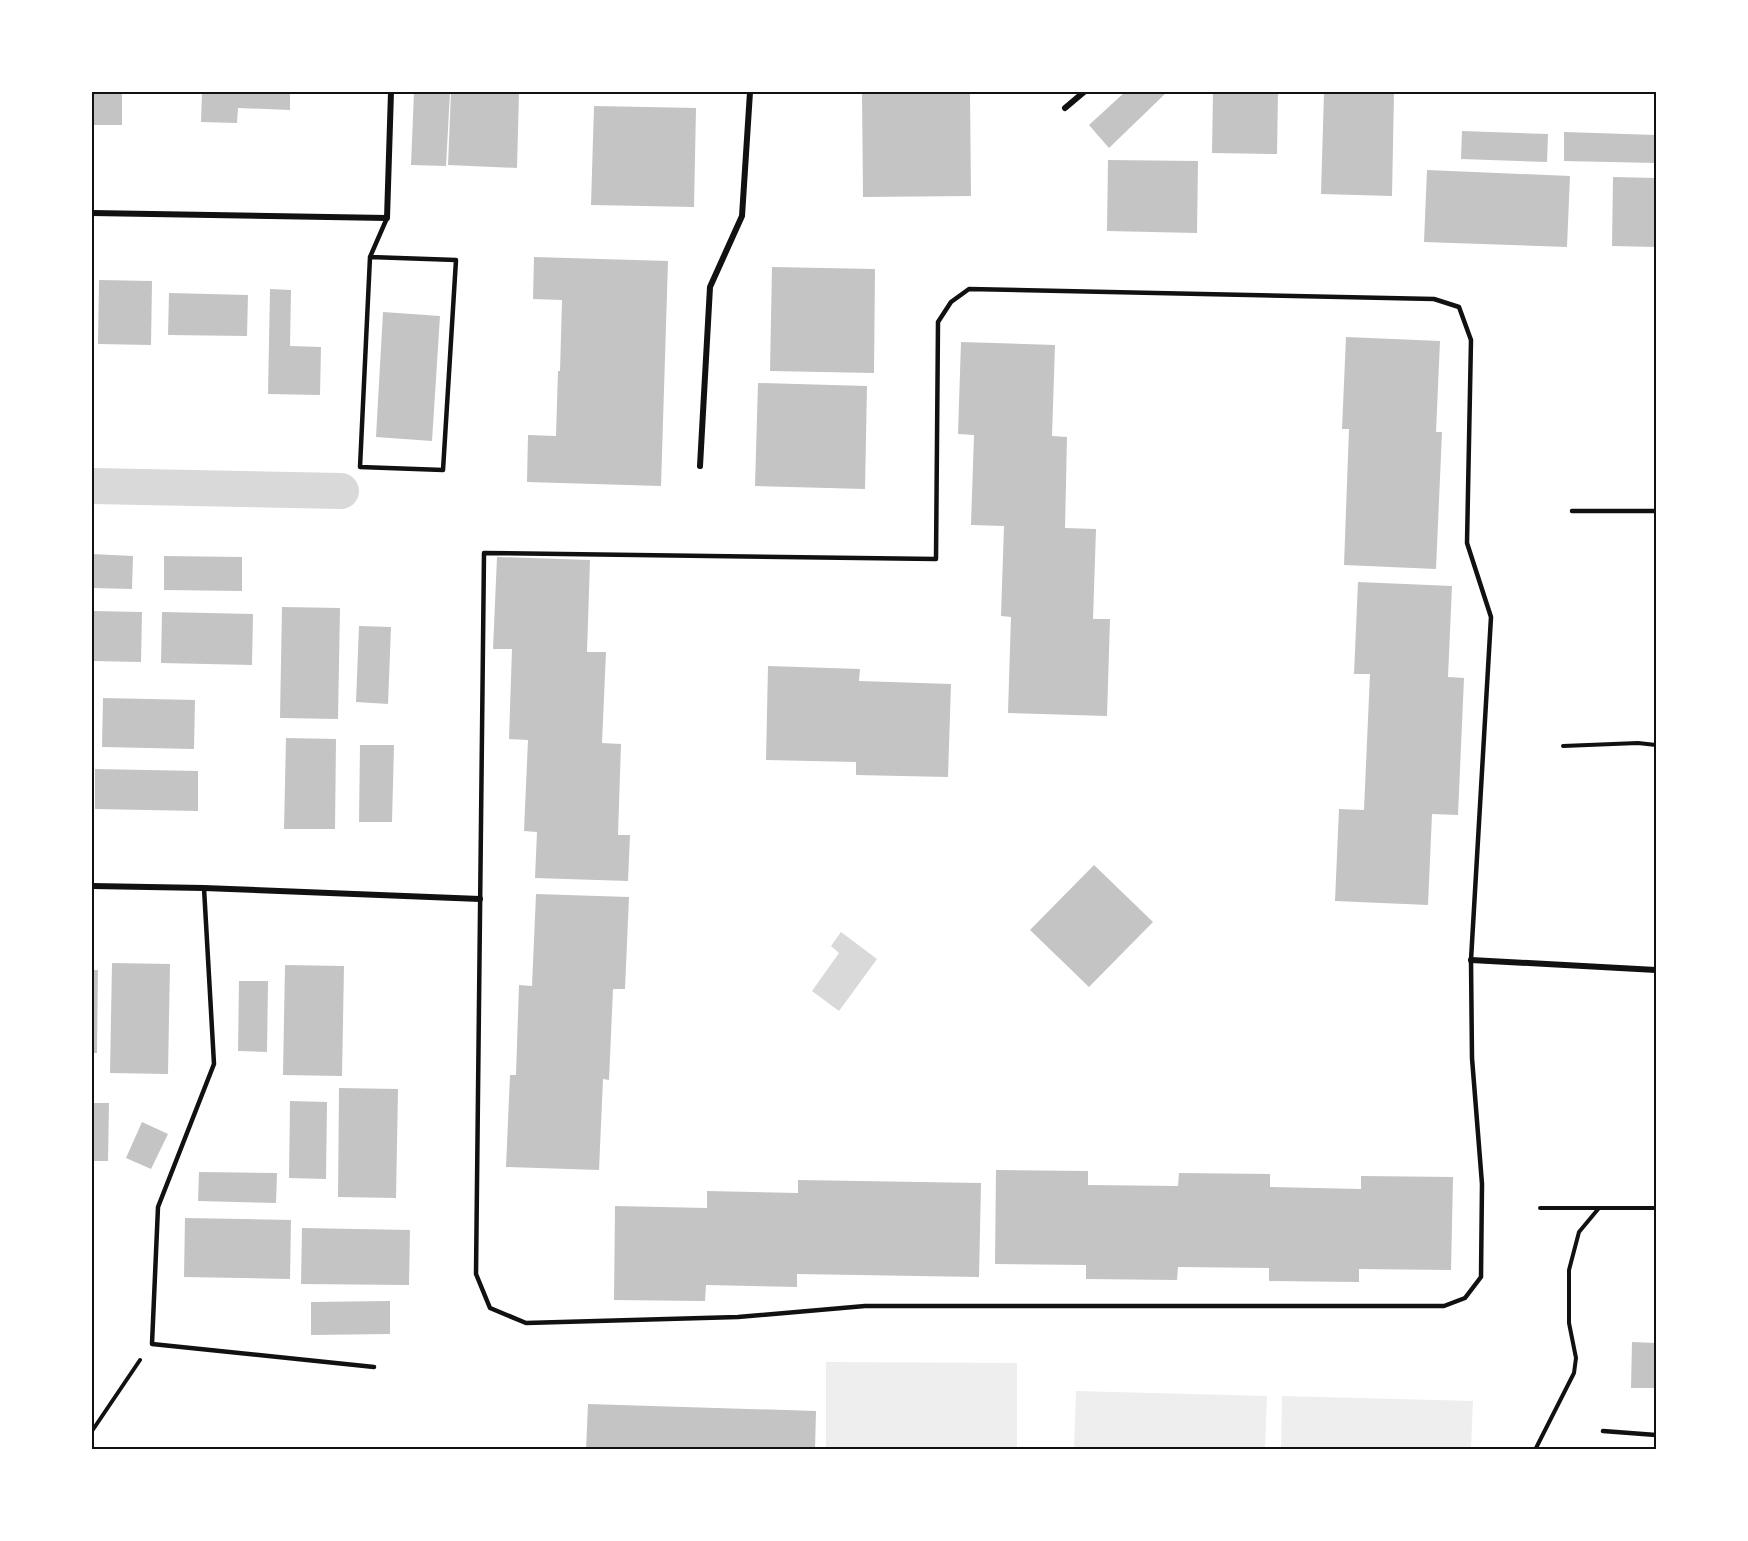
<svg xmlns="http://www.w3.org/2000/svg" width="1748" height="1541" font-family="Rubik,sans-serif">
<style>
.green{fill:#eee}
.water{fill:#d9d9d9}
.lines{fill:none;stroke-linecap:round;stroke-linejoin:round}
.canal{stroke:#d9d9d9;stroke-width:36}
.building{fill:#c4c4c4}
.path{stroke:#111;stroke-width:4}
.service{stroke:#111;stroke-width:4.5}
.minor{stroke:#111;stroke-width:6}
.neatline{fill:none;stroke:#111;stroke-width:2}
</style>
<rect width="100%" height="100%" fill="#fff"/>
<path class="green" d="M826,1362l191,1v86h-191z
M1076,1391l191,5 -2,53h-191z
M1282,1396l191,5 -2,48h-190z"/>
<path class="water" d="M841,932l36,27 -38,52 -27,-20 27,-38 -8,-7z"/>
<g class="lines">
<path class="canal" d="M92,486l249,5"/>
</g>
<path class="building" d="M92,92h30v33h-30z
M202,92h88v18l-52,-2 -1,15 -36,-1z
M414,92h36l-4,74 -35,-1z
M451,92h68l-2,76 -69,-3z
M970,92l1,104 -108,1 -1,-104z
M1125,92h42l-58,56 -20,-23z
M1213,92h65l-1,62 -65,-1z
M1324,92h70l-2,104 -71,-2z
M594,106l102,2 -2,99 -103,-2z
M1462,131l86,3 -1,28 -86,-3z
M1564,132l92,3v28l-92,-2z
M1108,160l90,1 -1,72 -90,-2z
M1427,170l143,6 -3,71 -143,-5z
M1613,177l43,1v69l-44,-1z
M534,257l134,4 -7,225 -134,-4 1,-47 28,1 2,-65h2l2,-71 -29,-1z
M772,267l103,2 -1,104 -104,-2z
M99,280l53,1 -1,64 -53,-1z
M270,289l21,1 -1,56 31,1 -1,48 -52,-1z
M169,293l79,2 -1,41 -79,-1z
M383,312l57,4 -8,125 -56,-4z
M1346,337l94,4 -4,91h6l-6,137 -92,-4 5,-136h-7z
M961,342l94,3 -3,91 15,1 -2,91 31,1 -3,90h17l-3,97 -99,-3 3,-96 -10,-1 3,-90 -33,-1 3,-90 -16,-1z
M758,383l109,3 -2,103 -110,-3z
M92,554l41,2 -1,33 -40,-1z
M164,556l78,1v34l-78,-1z
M497,557l93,3 -3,92h19l-4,91 19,1 -3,91h12l-2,46 -93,-3 2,-46 -13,-1 4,-91 -19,-1 3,-90h-19z
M1358,582l94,4 -4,91 16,1 -6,137 -26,-1 -4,91 -93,-4 4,-92 25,1 6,-136h-16z
M282,607l58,1 -2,111 -58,-1z
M92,611l50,1 -1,50 -49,-1z
M162,612l91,2 -1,51 -91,-2z
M359,626l32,1 -3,77 -32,-2z
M768,666l92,3 -1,12 92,3 -3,93 -92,-2v-13l-90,-2z
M103,698l92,2 -1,49 -92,-2z
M286,738l50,1 -1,90h-51z
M360,745h34l-2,77h-33z
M95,769l103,2v40l-103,-2z
M1094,865l59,57 -64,65 -59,-57z
M536,894l93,3 -4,92h-12l-4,91 -6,-1 -4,91 -93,-3 4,-92h6l3,-90 13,1z
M112,963l58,1 -2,110 -58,-1z
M285,965l59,1 -2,110 -59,-1z
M92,970h6l-1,83h-5z
M239,981h29l-1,71 -29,-1z
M339,1088l59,1 -2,109 -58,-1z
M290,1101l37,1 -1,77 -37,-1z
M92,1103h17l-1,58h-16z
M142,1122l26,12 -17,35 -25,-11z
M996,1170l92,1v14l90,1 1,-13 91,1v13l91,2v-13l92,1 -2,93 -92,-1v13l-90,-1v-13l-91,-1 -1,13 -91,-1v-14l-91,-1z
M199,1172l78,1 -1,30 -78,-2z
M798,1180l183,3 -2,94 -182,-3v13l-91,-2 -1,16 -91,-1 1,-94 92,2v-17l91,2z
M185,1218l106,2 -1,59 -106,-2z
M302,1228l108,2 -1,55 -108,-1z
M390,1301v33l-79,1v-33z
M1632,1342l24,1v45h-25z
M588,1404l228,7 -1,39h-229z"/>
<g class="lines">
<path class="path" d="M1563,746l75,-3 18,2
M1540,1208h116
M92,1431l48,-71
M1535,1450l39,-77 2,-15 -7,-35v-53l10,-38 20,-24"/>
<path class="service" d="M370,257l86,3 -13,210 -83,-3 10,-210 17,-39
M969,289l465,10 25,8 12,33 -4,203 24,74 -20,343 1,98 10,126 -1,93 -16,21 -21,8h-579l-127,11 -212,6 -36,-15 -14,-34 8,-721 452,6 2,-237 13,-20z
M1572,511h84
M204,888l10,176 -56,143 -6,137 222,23
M1603,1431l53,4"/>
<path class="minor" d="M1065,108l19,-16
M92,213l295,5 4,-126
M700,466l10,-179 32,-71 8,-124
M92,886l112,2 276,11
M1471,960l185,10"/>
</g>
<rect width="1748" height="1541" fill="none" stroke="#ffffff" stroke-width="186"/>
<rect x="93" y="93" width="1562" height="1355" class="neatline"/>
</svg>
